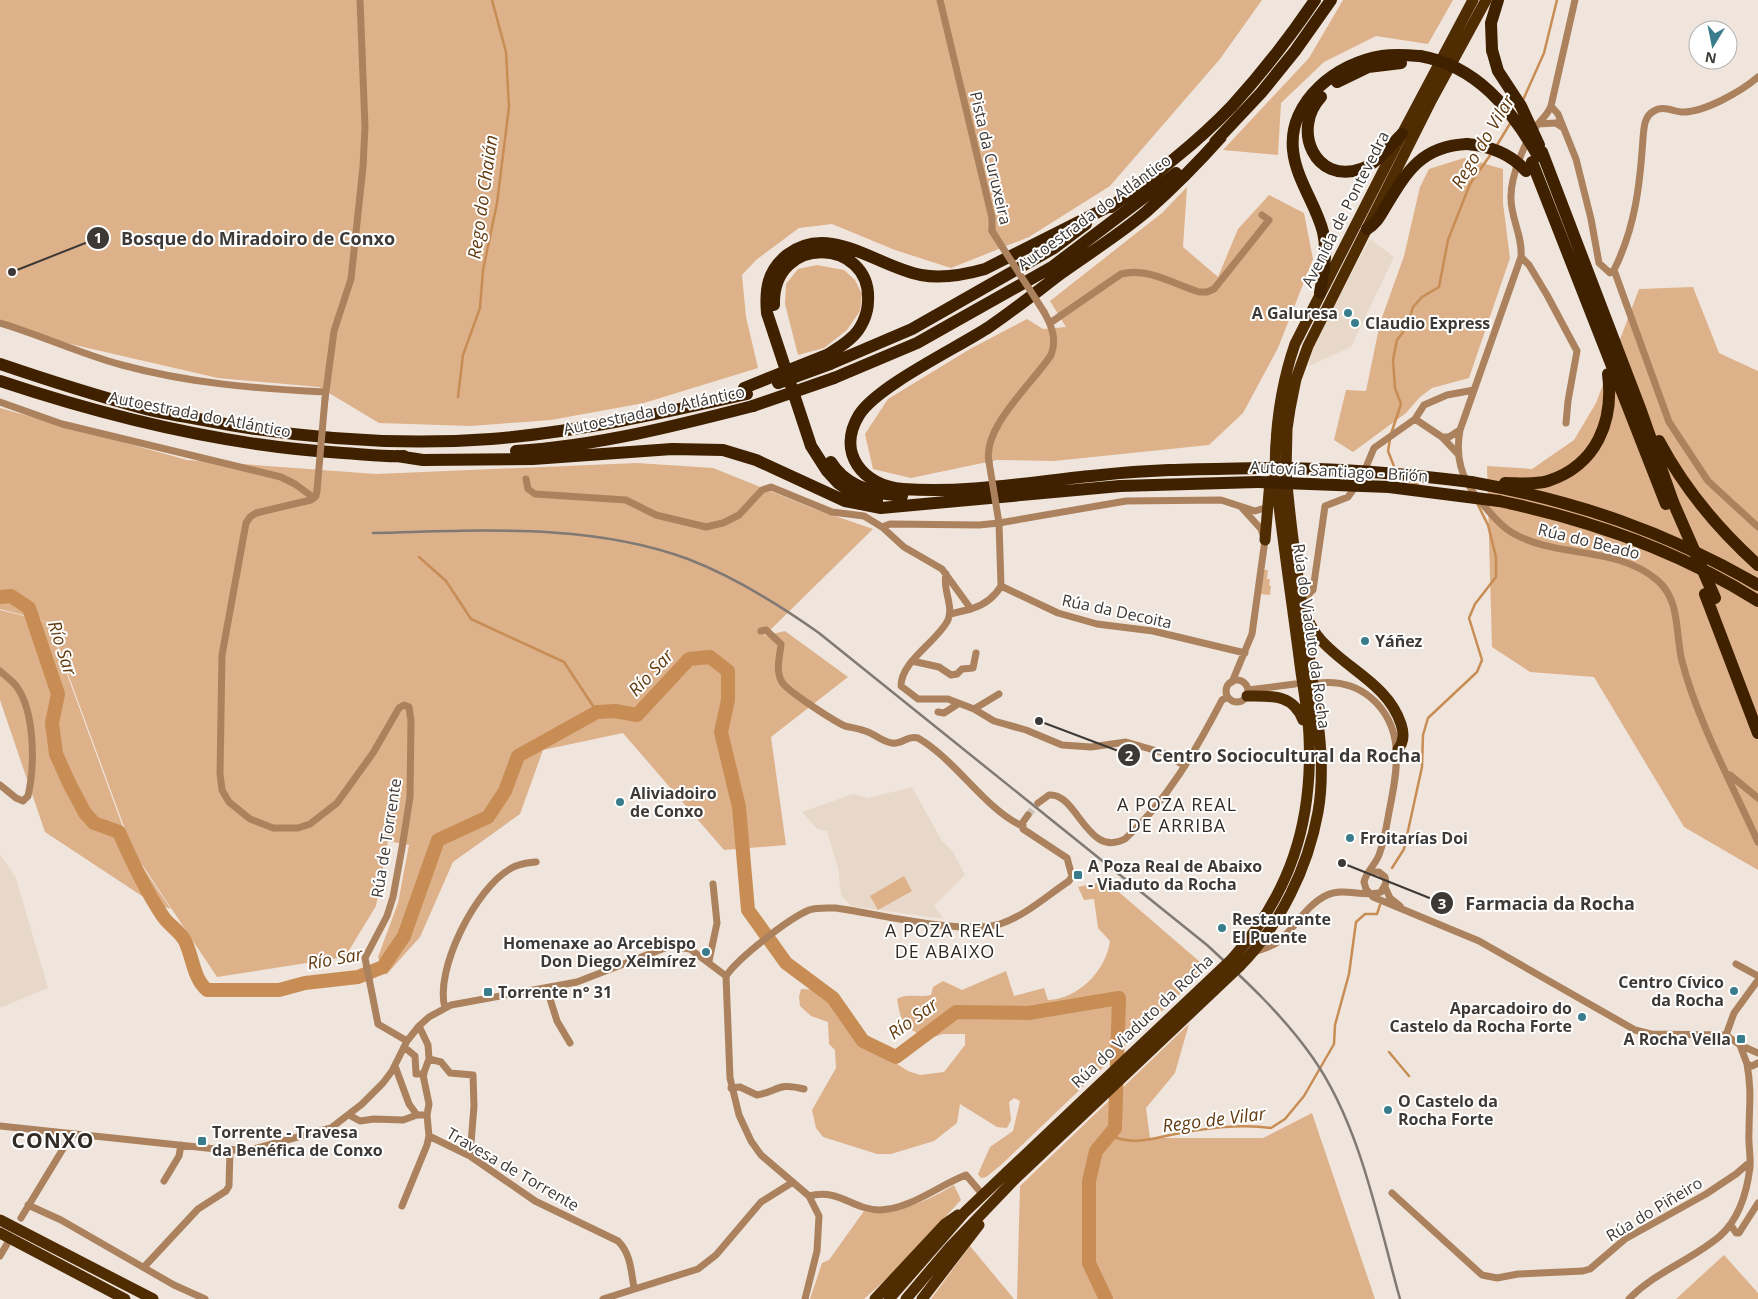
<svg xmlns="http://www.w3.org/2000/svg" width="1758" height="1299" font-family="'Open Sans',sans-serif">
<style>
.built{fill:#e8d8c9}
.green{fill:#ddb18a}
.lines{fill:none;stroke-linecap:round;stroke-linejoin:round}
.stream{stroke:#c78d55;stroke-width:2.5}
.river{stroke:#c78d55;stroke-width:14}
.minor-tunnel{stroke:#ccc3bb;stroke-width:7;stroke-dasharray:7 3.5;stroke-linecap:butt}
.minor{stroke:#ab825d;stroke-width:7}
.trunk{stroke:#502c03;stroke-width:11}
.motorway{stroke:#3f2100;stroke-width:12}
.rail{stroke:#807974;stroke-width:2.5}
.minor-bridge{stroke:#ab825d;stroke-width:7}
.trunk-bridge{stroke:#502c03;stroke-width:11}
.motorway-bridge{stroke:#3f2100;stroke-width:12}
.poi-dot{fill:#397d8c;stroke:#fff;stroke-width:2}
.labels{text-anchor:middle;stroke-width:4;stroke-linejoin:round;paint-order:stroke}
.street-label{font-size:16px;fill:#3d3936;stroke:#fff}
.poi-label{font-size:16px;font-weight:bold;fill:#3d3936;stroke:#fff;text-anchor:start}
.water-label{font-size:18px;font-style:italic;fill:#623a0e;stroke:#fff}
.neighbourhood-label{font-size:18px;letter-spacing:1px;fill:#332c25;stroke:#fff}
.district-label{font-size:21px;font-weight:bold;letter-spacing:1px;fill:#332c25;stroke:#fff}
.leader{fill:none;stroke:#3d3936;stroke-width:2}
.callout-dot{fill:#3d3936;stroke:#fff;stroke-width:2}
.mark-label{font-size:15px;text-anchor:middle;font-weight:bold;fill:#fff}
.callout-label{font-size:18px;text-anchor:middle;font-weight:bold;fill:#3d3936;stroke:#fff;stroke-width:4;stroke-linejoin:round;paint-order:stroke}
</style>
<rect width="100%" height="100%" fill="#f0e5dc"/>
<path class="built" d="M1370,239l24,18 -43,90 -42,19 4,-22z
M912,787l30,54 10,9 13,25 -31,31 10,13 -93,-13 -10,-11 -3,-27 -11,-37 -10,-2 -15,-17 51,-18 15,4z
M0,854l16,24 32,110 -48,20z"/>
<path class="green" d="M0,0h1262l-42,59 -110,127 -81,51 -78,31 -56,-18 -63,-26 -33,4 -43,32 -14,15 4,42 12,51 -114,35 -93,17 -80,6 -92,-3 -60,-36 -101,-9 -165,-38 -53,-20z
M1343,0h110l-25,44 -52,-8 -52,26 -43,41 -3,52 -55,-5 86,-92z
M1464,158l39,11v34l7,55 -41,120 -37,10 -12,9 -14,16 -53,39 -19,-12 12,-50 20,1 14,-68 24,-67 16,-69 9,-18z
M1187,187l-4,60 35,30 20,-48 31,-34 35,18 9,46 -35,89 -35,65 -34,32 -155,16 -57,-1 -86,18 -38,-9 -8,-35 23,-35 82,-50 57,-30 16,10 23,-2 -16,-26 112,-88z
M817,265l27,5 11,10 7,14 -2,17 -13,19 -23,18 -26,7 -13,-51 1,-20 12,-15z
M1693,287l26,66 39,18v499l-74,-43 -90,-150 -64,-5 -38,-25 -5,-181 45,3 42,-29 22,-37 43,-114z
M0,408l187,52 189,14 261,-11 76,5 99,40 61,21 -109,107 21,-5 63,46 -77,60 15,108 -62,5 -101,-117 -80,17 -23,64 -67,48 -33,75 -34,38 -8,-18 20,-54 11,-58 -21,-4 -12,65 -31,51 -128,20 -84,-126 -84,-229 -49,-13z
M1264,570h4l-1,9h3l-1,6 2,1 -1,9 -10,-1z
M0,610l48,12 84,230 39,57 -20,-7 -106,-70 -45,-132z
M904,876l8,15 -34,19 -8,-14z
M1106,881l101,87 -206,197 -15,12 -5,1 -3,-4 12,-27 23,-16 7,-30 -6,-3 -5,4 2,18 -4,8 -10,-1 -37,-23 -3,19 -23,18 -43,13h-14l-54,-17 -7,-9 -4,-18 24,-42 -1,-18 -6,-6 -1,-22 -17,-6 -11,-10 -1,-9 2,-8 19,1 13,12 28,39 47,30 12,4 24,-3 21,-27v-11h-22l-16,5c-23,-14 -25,-12 -30,-40 11,-6 22,-1 34,-4l2,-8 10,-6 19,9 44,-19 8,25 30,-8 4,12c30,-1 58,-29 62,-59l-12,-13 -4,-29 -10,1 -6,-13z
M1189,1024l-14,49 -29,35 4,30h113l49,-25 63,186h-358l3,-113z
M954,1185l7,15 -68,73 -29,26h-54l12,-36 7,-3 35,-49c24,9 69,-13 90,-26z
M970,1246l44,53h-83z
M1724,1255l34,38v6h-82z"/>
<g class="lines">
<path class="stream" d="M1523,100l21,-47 13,-53
M1497,145l14,-23
M458,397l5,-42 17,-47 3,-38 14,-67 12,-96 -3,-55 -14,-52
M1391,434l10,-30 -6,-16 -2,-28 4,-20 10,-13 6,-20 9,-10 17,-10 9,-47 22,-56 21,-30
M1390,439l-2,12 7,18
M1407,480l11,5
M419,557l27,24 25,38 93,43 33,50
M1392,868l12,-19 18,-82 1,-32 5,-17 49,-46 5,-12 -13,-42 6,-14 21,-27v-20l-8,-32 -11,-22
M1389,1052l20,24
M1109,1135c22,10 39,5 61,0 32,-6 69,-12 101,-7l14,-9 19,-23 30,-52 1,-19 14,-51 7,-52 9,-8h12l3,-9"/>
<path class="river" d="M0,597l11,-1 18,12 29,86 -6,29 4,31 14,31 15,28 9,10 25,9c13,30 26,57 43,83 6,10 17,15 23,26 8,16 8,37 22,49h72l26,-7 53,-6 25,-10 21,-31 34,-96 50,-23 17,-26 13,-35 79,-44 18,-1 22,4 52,-56 21,-2 18,14v29l-7,32 18,75 9,103 38,53 47,35 30,43 33,16 60,-45 73,1 90,-15 -4,130 -19,23 -7,30v82l17,36"/>
<path class="minor-tunnel" d="M1028,815l10,-12"/>
<path class="minor" d="M940,0l52,218v13
M1575,0l-24,106c-3,8 -8,12 -13,18 -13,16 -27,52 -27,72 -1,21 12,40 10,61l-61,173c-5,27 1,48 19,70 10,11 19,24 32,32 44,27 105,13 146,48 24,20 18,54 25,81 15,59 51,125 76,181
M1551,106l7,8 18,45 15,60 8,44 11,10 4,-3
M1538,124l18,-1 6,4
M1521,257l8,8 18,30 30,56 -9,50 -2,22
M1614,270l55,152 39,59 50,46
M1614,270c21,-42 26,-85 29,-132 1,-10 1,-22 11,-27 9,-6 20,1 29,1 22,0 59,-21 75,-35
M0,323c41,12 81,31 122,42 66,18 136,24 203,27
M1050,323l71,-49c27,-7 52,10 78,18h8l7,-3 55,-69 -7,-5
M325,399l9,-68 17,-52 12,-112 2,-40 -5,-127
M0,402l62,22 219,53 14,7 19,14
M1415,419l27,18 16,17
M1442,437h7l11,-7
M989,462c-7,-35 44,-79 62,-107 6,-15 1,-29 -7,-43
M526,479l2,10 7,5 91,6 30,15 50,12 17,-4 16,-8 23,-25 9,-3 61,25 32,4 18,11 22,20 38,22 29,40c13,-4 23,-11 30,-23
M317,490l-1,6 -5,4 -55,13 -6,4 -4,6 -24,132 -2,119 2,16 7,12 21,17 23,9h25l12,-4 27,-21 36,-50 26,-45 5,-3 5,2 2,14 -1,76 -8,51 -9,49 -6,19 -22,42 13,66 29,17
M999,523l2,63
M882,527l8,-3 89,1 20,-2 127,-22 95,-1 34,11 13,-4
M946,574c-4,15 8,31 2,46 -11,22 -47,41 -47,66l17,13h30l26,10 20,12 32,9 36,15 29,2 35,-5 38,11 21,13
M1001,586l57,27 39,11 56,7 92,22
M1302,601l11,-11 12,-84 23,-9 13,-18 13,-31 41,-29 9,-14 23,-10 27,-5
M950,614l21,-5
M761,631l5,-1 15,14c-1,12 -6,27 1,38 5,9 52,39 63,44 8,2 16,3 23,6 8,3 15,10 24,11 10,2 15,-8 26,-5 38,22 66,70 104,88
M912,661l27,6 12,8 6,-1 5,-5 11,-1 3,-15
M0,671c5,5 13,10 17,16 18,26 18,79 11,109l-5,5 -7,-3 -16,-13
M1226 691a11 11 0 1 1 22 0a11 11 0 1 1-22 0Z
M1232,682l20,-48 13,-94 -4,-11 -19,-21
M1319,683c18,-2 36,2 51,14 35,29 28,70 20,110 -3,15 -5,31 -10,45 -3,12 -14,19 -16,30l2,7 7,8 106,44 156,89 16,4 75,1 14,10 18,8
M1248,690l47,-6
M974,709l25,-15
M938,712l6,1 14,-9
M1730,775l28,23
M1038,803l11,-8c28,-3 38,64 76,44 42,-38 71,-89 97,-139l6,-3
M1385,887l5,11 10,8
M1254,952c8,-3 18,-5 25,-11 17,-14 27,-36 48,-46 17,-8 38,3 54,-3l5,-9 -1,-6 -6,-5h-9
M709,961l8,-38 -4,-39
M1736,964l22,12
M726,976c12,-18 62,-57 83,-66 9,-3 18,-2 27,-2 42,6 126,27 164,16 25,-8 48,-29 69,-43l3,-5 -5,-18 -44,-29v-7l5,-7
M726,976l4,102 9,37 12,26 10,14 48,41 10,20 -2,35 -12,48
M547,989l10,32 13,22
M445,1008c-11,-38 31,-120 65,-139 7,-5 17,-6 26,-7
M419,1026l9,19 1,14 -6,16 6,29 -2,11
M1726,1035l8,-22 24,-33
M1740,1045l7,19 5,2 6,-3
M404,1047l11,9 1,18h8
M429,1059l12,3 9,11 23,2 1,31 -4,50
M395,1066l14,38 8,11
M731,1088l9,-1 17,8c23,-4 19,-13 47,-6
M349,1115l11,6 14,-2 29,1 14,-5h10l2,21 -2,9 -25,61
M0,1126l216,23 34,1 81,-22 31,-24 21,-21 9,-12 15,-30 12,-15 10,-9 22,-12 126,-23 93,-36 20,3 36,27
M429,1136l41,20 65,45 83,40c13,13 13,30 16,47
M164,1181l15,-25 2,-11
M1392,1193l90,82 15,3 21,-4 65,-3 7,-2 35,-30 81,-45 30,-20 14,-12
M809,1196c30,-8 44,14 71,14 31,-1 59,-25 86,-35l17,20
M28,1205l33,15 113,65 31,14
M21,1218l51,-84
M1731,1225l5,8h3l19,-30
M0,1256l7,-12
M144,1267l54,-58 28,-18 3,-5 1,-36
M603,1299l95,-30 18,-14 45,-53 32,-20
M1629,1299c26,-27 63,-39 91,-63 19,-17 27,-44 30,-69 1,-11 -2,-23 -1,-34 0,-26 3,-42 -2,-69"/>
<path class="trunk" d="M1265,540l5,-59
M1306,616c4,8 8,17 14,23 26,30 68,45 81,85 3,9 3,18 -3,25
M1247,696c25,0 46,-2 56,24
M1232,959c58,-65 81,-136 77,-223 -1,-26 -7,-52 -10,-79 -8,-61 -17,-122 -24,-184 0,-45 5,-86 20,-129l107,-210 71,-134
M1240,966c40,-41 68,-98 78,-154 8,-45 0,-92 -6,-136 -9,-68 -21,-136 -26,-204l1,-43 3,-20 6,-30 12,-33 124,-247 54,-99
M0,1220l153,79
M0,1233l125,66
M875,1299l70,-75 13,-9
M889,1299l76,-87 42,-40
M906,1299l44,-52 65,-68
M922,1299l57,-74"/>
<path class="motorway" d="M1492,50l-1,-27 7,-23
M1337,82l31,-15 33,-4
M1321,97c-30,32 -6,88 40,72 16,-5 29,-23 41,-35
M1221,137c-23,26 -48,51 -75,75 -26,22 -55,40 -83,60 -24,18 -49,38 -74,55 -32,21 -112,59 -130,88 -23,38 4,71 44,74 65,5 133,-8 198,-14 53,-6 105,-6 158,-7
M1215,142l46,-49 34,-42 36,-51
M1542,152l99,259 32,91
M1532,162l134,342
M1111,207c42,-31 85,-63 121,-101 30,-33 58,-69 83,-106
M1367,229c10,-6 13,-13 19,-23 21,-35 36,-60 81,-62
M1320,293c3,-20 8,-40 3,-61 -7,-28 -27,-52 -30,-82 -5,-49 44,-87 89,-94 13,-2 25,-1 38,0
M774,305c-2,-72 98,-67 94,-4 0,13 -7,29 -17,37 -6,6 -15,11 -22,16
M0,364c47,16 94,31 142,44 19,5 38,8 56,11 96,19 196,27 293,20 87,-7 172,-26 256,-45
M830,364l82,-35 142,-81 32,-24
M834,378l83,-35 135,-76 124,-94
M0,381c111,37 226,65 343,72 20,1 41,4 61,3
M1659,441c25,47 59,88 99,124
M516,451c80,-5 159,-25 237,-45
M397,456l26,4 110,-1 139,-10 51,1 33,10 89,41 36,7 239,-22 138,-4
M831,462c15,25 44,32 71,34
M1471,482c105,19 194,49 287,103
M1505,483c13,0 30,2 43,-2 49,-16 66,-60 60,-107
M877,501l-26,-9 -13,-9 -11,-12 -16,-25 -44,-133c-2,-23 0,-42 20,-58 43,-33 90,12 134,20 22,4 43,0 64,-6l131,-66
M1499,501c91,19 180,50 259,100
M1705,594l53,139"/>
<path class="rail" d="M373,533c104,-2 215,-11 315,26 47,18 90,45 131,74l388,312c38,35 76,70 106,113 47,67 65,162 87,241"/>
<path class="minor-bridge" d="M992,231l52,81
M989,462l10,61
M317,490l8,-91"/>
<path class="trunk-bridge" d="M1007,1172l225,-213
M1015,1179l225,-213"/>
<path class="motorway-bridge" d="M1492,50l6,21 23,35 18,39
M1420,56c57,10 91,53 118,100
M1467,144c23,2 43,9 59,27
M778,383l52,-19
M744,388l85,-34
M753,406l81,-28
M1259,468c71,-1 141,5 212,14
M1258,482l131,5 110,14
M1673,502l42,96"/>
</g>
<g class="poi-dot">
<circle cx="1348" cy="313" r="5"/>
<circle cx="1355" cy="323" r="5"/>
<circle cx="1365" cy="641" r="5"/>
<circle cx="620" cy="802" r="5"/>
<circle cx="1350" cy="838" r="5"/>
<rect x="1073" y="870" width="10" height="10" rx="2.5"/>
<circle cx="1222" cy="928" r="5"/>
<circle cx="706" cy="952" r="5"/>
<circle cx="1734" cy="991" r="5"/>
<rect x="483" y="987" width="10" height="10" rx="2.5"/>
<circle cx="1582" cy="1017" r="5"/>
<rect x="1736" y="1034" width="10" height="10" rx="2.5"/>
<circle cx="1388" cy="1110" r="5"/>
<rect x="197" y="1136" width="10" height="10" rx="2.5"/>
</g>
<g class="labels">
<g class="street-label">
<text transform="translate(991 158) rotate(77)" y="6">Pista da Curuxeira</text>
<text transform="translate(1345 209) rotate(-63)" y="6">Avenida de Pontevedra</text>
<text transform="translate(1094 212) rotate(-36)" y="6">Autoestrada do Atlántico</text>
<text transform="translate(654 410) rotate(-12)" y="6">Autoestrada do Atlántico</text>
<text transform="translate(200 414) rotate(11)" y="6">Autoestrada do Atlántico</text>
<text transform="translate(1339 471) rotate(3)" y="6">Autovía Santiago - Brión</text>
<text transform="translate(1589 541) rotate(14)" y="6">Rúa do Beado</text>
<text transform="translate(1117 611) rotate(12)" y="6">Rúa da Decoita</text>
<text transform="translate(1312 636) rotate(82)" y="6">Rúa do Viaduto da Rocha</text>
<text transform="translate(386 838) rotate(-81)" y="6">Rúa de Torrente</text>
<text transform="translate(1142 1021) rotate(-43)" y="6">Rúa do Viaduto da Rocha</text>
<text transform="translate(513 1169) rotate(30)" y="6">Travesa de Torrente</text>
<text transform="translate(1654 1209) rotate(-31)" y="6">Rúa do Piñeiro</text>
</g>
<g class="poi-label">
<text x="1338" y="319" text-anchor="end">A Galuresa</text>
<text x="1365" y="329">Claudio Express</text>
<text x="1375" y="647">Yáñez</text>
<text x="630" y="799">Aliviadoiro<tspan x="630" dy="18">de Conxo</tspan></text>
<text x="1360" y="844">Froitarías Doi</text>
<text x="1088" y="872">A Poza Real de Abaixo<tspan x="1088" dy="18">- Viaduto da Rocha</tspan></text>
<text x="1232" y="925">Restaurante<tspan x="1232" dy="18">El Puente</tspan></text>
<text x="696" y="949" text-anchor="end">Homenaxe ao Arcebispo<tspan x="696" dy="18">Don Diego Xelmírez</tspan></text>
<text x="1724" y="988" text-anchor="end">Centro Cívico<tspan x="1724" dy="18">da Rocha</tspan></text>
<text x="498" y="998">Torrente n° 31</text>
<text x="1572" y="1014" text-anchor="end">Aparcadoiro do<tspan x="1572" dy="18">Castelo da Rocha Forte</tspan></text>
<text x="1731" y="1045" text-anchor="end">A Rocha Vella</text>
<text x="1398" y="1107">O Castelo da<tspan x="1398" dy="18">Rocha Forte</tspan></text>
<text x="212" y="1138">Torrente - Travesa<tspan x="212" dy="18">da Benéfica de Conxo</tspan></text>
</g>
<g class="water-label">
<text transform="translate(1483 142) rotate(-59)" y="6">Rego do Vilar</text>
<text transform="translate(483 197) rotate(-82)" y="6">Rego do Chaián</text>
<text transform="translate(62 648) rotate(72)" y="6">Río Sar</text>
<text transform="translate(651 673) rotate(-47)" y="6">Río Sar</text>
<text transform="translate(335 959) rotate(-10)" y="6">Río Sar</text>
<text transform="translate(913 1019) rotate(-36)" y="6">Río Sar</text>
<text transform="translate(1214 1120) rotate(-7)" y="6">Rego de Vilar</text>
</g>
<g class="neighbourhood-label">
<text x="1177" y="811">A POZA REAL<tspan x="1177" dy="21">DE ARRIBA</tspan></text>
<text x="945" y="937">A POZA REAL<tspan x="945" dy="21">DE ABAIXO</tspan></text>
</g>
<g class="district-label">
<text x="53" y="1148">CONXO</text>
</g>
</g>
<path class="leader" d="M12 272L98 238M1039 721L1129 755M1342 863L1442 903"/>
<g class="callout-dot">
<circle cx="12" cy="272" r="5"/>
<circle cx="1039" cy="721" r="5"/>
<circle cx="1342" cy="863" r="5"/>
<circle cx="98" cy="238" r="12"/>
<circle cx="1129" cy="755" r="12"/>
<circle cx="1442" cy="903" r="12"/>
</g>
<g class="mark-label">
<text x="98" y="243">1</text>
<text x="1129" y="761">2</text>
<text x="1442" y="909">3</text>
</g>
<g class="callout-label">
<text x="258" y="245">Bosque do Miradoiro de Conxo</text>
<text x="1286" y="762">Centro Sociocultural da Rocha</text>
<text x="1550" y="910">Farmacia da Rocha</text>
</g>
<g transform="translate(1713 45) rotate(190)"><circle r="24" fill="#ffffff" stroke="#b1b0af"/>
<path d="M0-4L9 19L0 12L-9 19Z" fill="#397d8c"/>
<text y="-8" font-size="14" font-weight="bold" text-anchor="middle" fill="#3d3936">N</text>
</g>
</svg>
